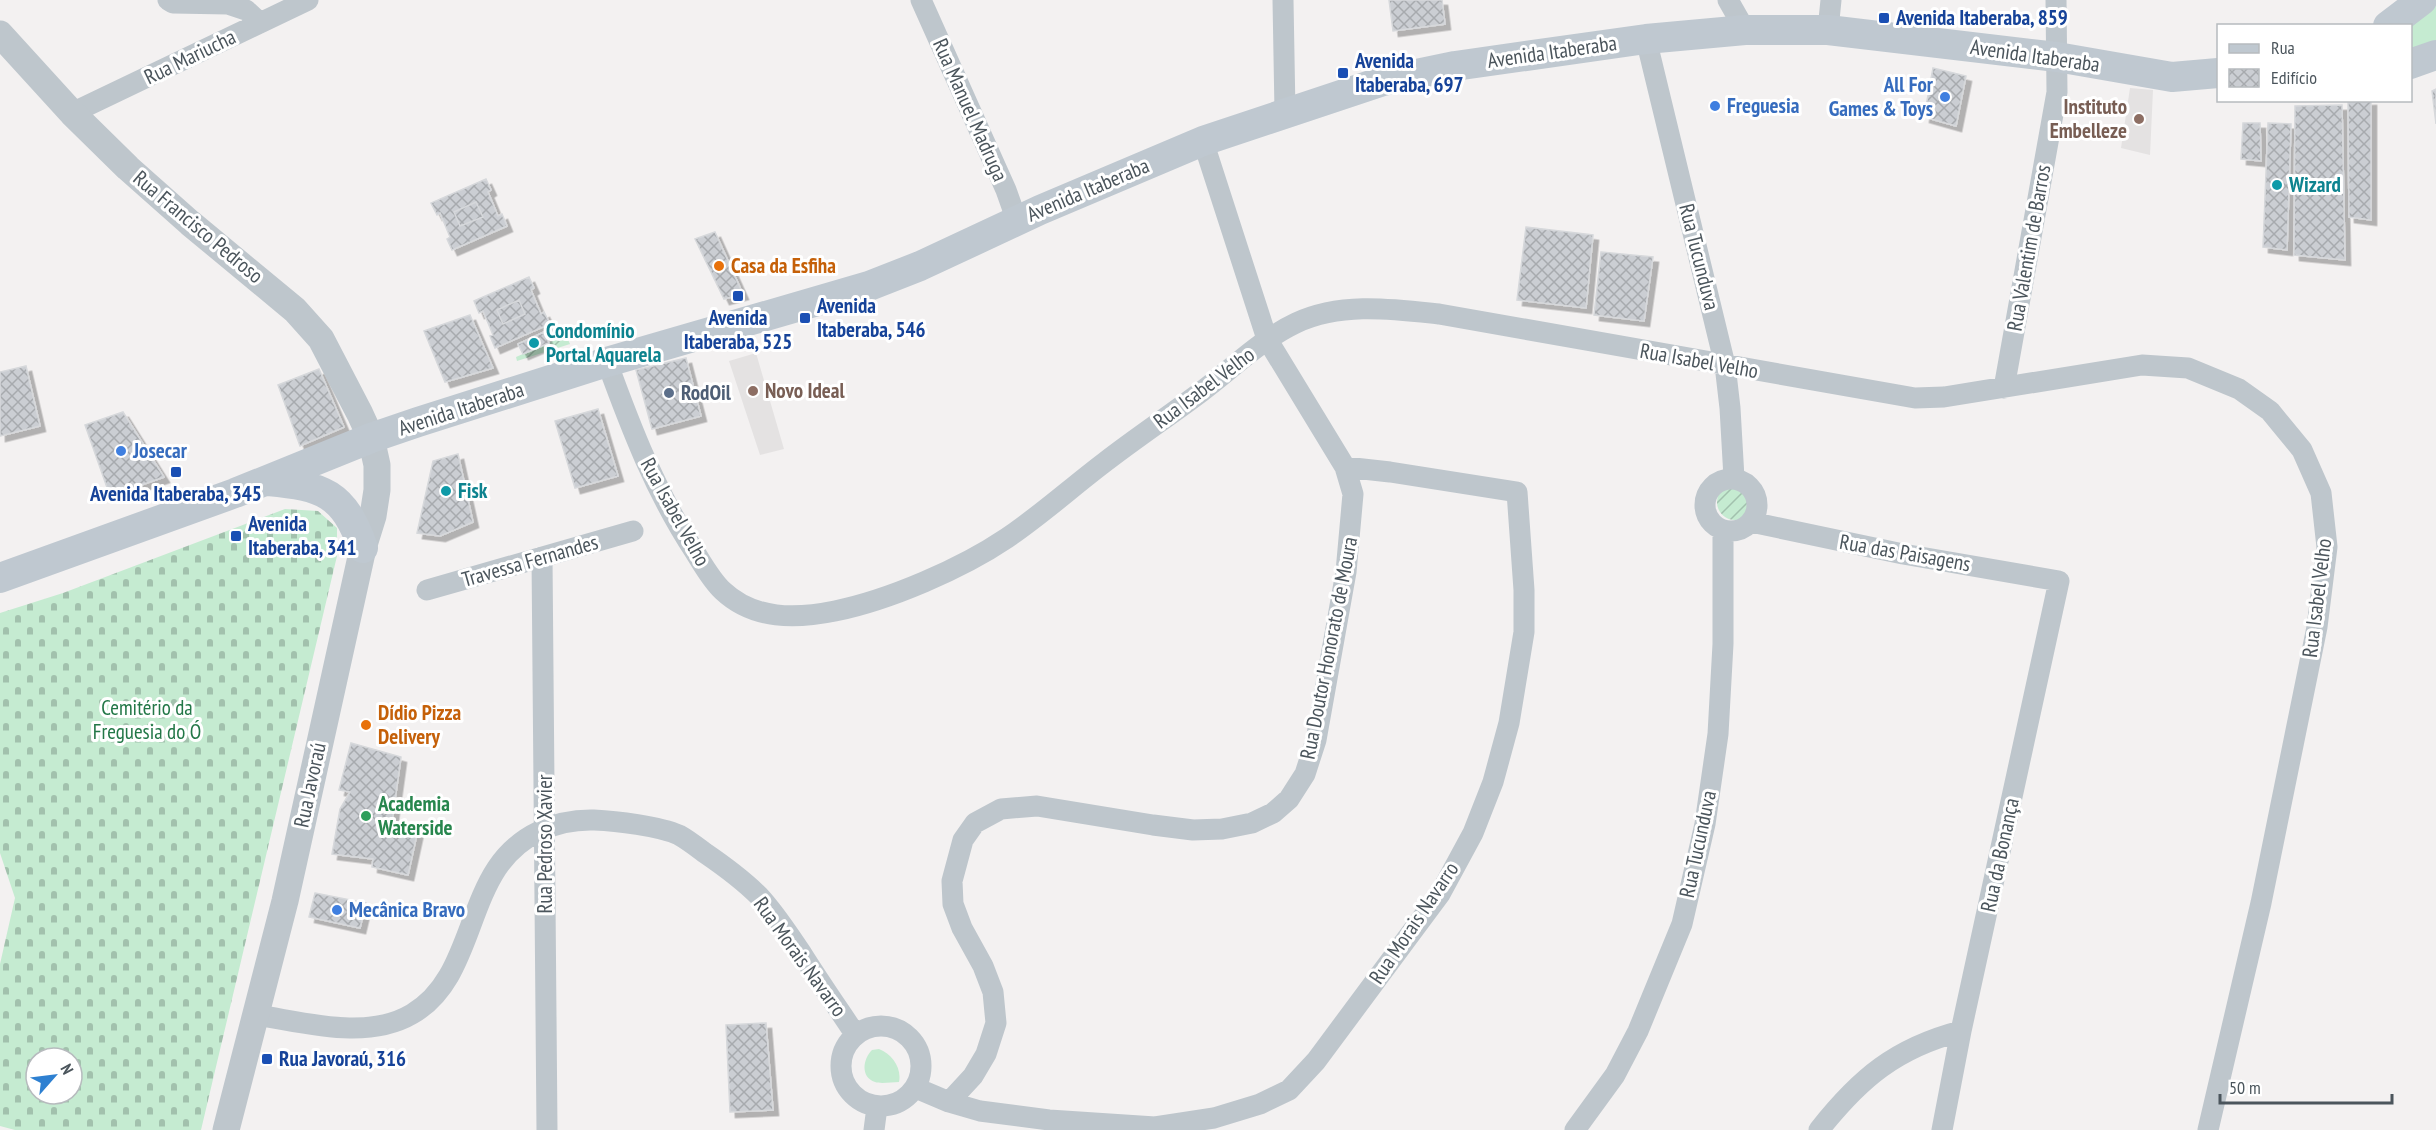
<svg xmlns="http://www.w3.org/2000/svg" width="2436" height="1130" font-family="'PT Sans Narrow',sans-serif">
<style>
.education{fill:#e4e2e2}
.green{fill:#c5ebd1}
.cemetery{fill:url(#cemetery-stones);fill-rule:evenodd}
.garden{fill:url(#garden-furrows)}
.building{fill:url(#building-cross-hatch);stroke:#d6d8db;stroke-width:1.5;filter:url(#shadow)}
.lines{fill:none;stroke-linecap:round;stroke-linejoin:round}
.minor{stroke:#bec6cc;stroke-width:21}
.tertiary{stroke:#bec6cc;stroke-width:27}
.secondary{stroke:#bfc8d0;stroke-width:30}
.transit-dot{fill:#1a4fb4;stroke:#fff;stroke-width:2}
.shop-dot{fill:#3f7fe0;stroke:#fff;stroke-width:2}
.education-dot{fill:#8d6e63;stroke:#fff;stroke-width:2}
.culture-dot{fill:#0f9aa8;stroke:#fff;stroke-width:2}
.food-dot{fill:#e8710a;stroke:#fff;stroke-width:2}
.service-dot{fill:#5c6f8a;stroke:#fff;stroke-width:2}
.leisure-dot{fill:#2e9e5b;stroke:#fff;stroke-width:2}
.labels{text-anchor:middle;stroke-width:6;stroke-linejoin:round;paint-order:stroke}
.transit-label{font-size:21px;font-weight:bold;fill:#164399;stroke:#fff;text-anchor:start}
.street-label{font-size:21px;fill:#4b555c;stroke:#fff}
.shop-label{font-size:21px;font-weight:bold;fill:#366cbe;stroke:#fff;text-anchor:start}
.education-label{font-size:21px;font-weight:bold;fill:#785e54;stroke:#fff;text-anchor:end}
.culture-label{font-size:21px;font-weight:bold;fill:#0d838f;stroke:#fff;text-anchor:start}
.food-label{font-size:21px;font-weight:bold;fill:#c56008;stroke:#fff;text-anchor:start}
.service-label{font-size:21px;font-weight:bold;fill:#4e5e75;stroke:#fff;text-anchor:start}
.park-label{font-size:21px;fill:#227747;stroke:#fff}
.leisure-label{font-size:21px;font-weight:bold;fill:#27864d;stroke:#fff;text-anchor:start}
</style>
<defs>
<pattern id="cemetery-stones" width="16" height="16" patternUnits="userSpaceOnUse" patternTransform="scale(1.5)"><rect width="16" height="16" fill="#c5ebd1"/><path d="M2 7V4a2 2 0 0 1 4 0v3zM10 15v-3a2 2 0 0 1 4 0v3z" fill="#a2c1ad"/></pattern>
<pattern id="garden-furrows" width="10" height="10" patternUnits="userSpaceOnUse" patternTransform="scale(1.5)"><rect width="10" height="10" fill="#c5ebd1"/><path d="M-1 1l2-2M0 10L10 0M9 11l2-2" fill="none" stroke="#a2c1ad"/></pattern>
<pattern id="building-cross-hatch" width="8" height="8" patternUnits="userSpaceOnUse" patternTransform="scale(1.5)"><rect width="8" height="8" fill="#cbced3"/><path d="M0 0l8 8M0 8l8-8" fill="none" stroke="#a7aaae"/></pattern>
<filter id="shadow"><feDropShadow dx="5.5" dy="5.5" stdDeviation="0" flood-color="#0004"/></filter>
</defs>
<rect width="100%" height="100%" fill="#f3f1f1"/>
<path class="education" d="M2130,88l23,2 -3,65 -29,-7z
M756,353l28,96 -24,6 -31,-94z"/>
<path class="green" d="M2436,0v55l-25,9 -1,-38z
M879,1049c13,5 23,19 20,33 -7,0 -18,2 -24,0 -15,-5 -12,-23 -3,-32z"/>
<path class="cemetery" d="M285,509l33,2 19,17v28l-136,574h-186l-15,-4v-162l15,-66 -15,-45v-240l63,-20zM36,1058h36v36h-36z"/>
<path class="garden" d="M566,335l4,9 -53,17 -1,-4z
M1717 502a18 18 0 1 1 36 0a18 18 0 1 1-36 0Z"/>
<path class="building" d="M1389,0h53l3,24 -52,7z
M1933,68l33,8 -10,50 -32,-9z
M2436,89v35l-4,-33z
M2371,100v120l-22,-3 -1,-116z
M2342,105l3,155 -51,-5 1,-149z
M2243,123h17l1,38 -20,-2z
M2268,123l23,1 -4,126 -24,-3z
M486,179l5,11 -3,2 10,24 4,-2 5,12 -55,24 -5,-11 3,-2 -10,-24 -3,2 -6,-12z
M476,202l7,15 -23,9 -6,-14z
M1526,227l67,8 -7,73 -69,-8z
M715,232l28,62 -19,5 -29,-60z
M1601,252l52,5 -9,64 -50,-6z
M529,277l5,11 -3,2 10,24 3,-2 6,12 -55,24 -5,-12 3,-1 -10,-24 -4,2 -5,-12z
M519,300l6,14 -22,10 -6,-14z
M470,315l23,53 -48,14 -21,-51z
M544,332l5,11 -26,11 -5,-10z
M534,337l5,10 -5,2 -5,-10z
M686,358l15,58 -49,13 -16,-59z
M26,366l14,60 -40,10v-64z
M319,369l25,58 -44,19 -22,-61z
M598,409l20,67 -43,12 -20,-67z
M123,412l41,65 -54,19 -25,-71z
M458,454l15,68 -33,14 -23,-3 16,-72z
M351,743l50,14 -9,65 27,3 -11,50 -36,-8 1,-8 -41,-5 8,-45 10,-17 -11,-2z
M315,893l51,10 -6,25 -51,-11z
M766,1023l7,87 -43,2 -4,-87z"/>
<g class="lines">
<path class="minor" d="M168,0l5,3 55,1 18,6 14,13
M921,0l85,190 11,31
M1283,0l2,112
M1728,0l17,30
M1828,30l3,-30
M1646,39l79,326 5,43 4,70
M72,113l236,-113
M607,362c24,66 49,131 88,190 8,13 17,29 28,39 31,29 73,28 112,20 54,-11 126,-42 172,-73 34,-23 65,-51 98,-76 31,-24 64,-46 96,-70 31,-23 59,-52 95,-69 45,-21 96,-14 143,-9l476,84 29,-1 198,-32 46,3 51,21 31,22 32,39 19,43 6,54 -10,80 -56,276 -53,227
M2004,388l53,-296 -1,-92
M1705 505a26 26 0 1 1 52 0a26 26 0 1 1-52 0Z
M1751,522l152,32 156,27 -98,450 -19,99
M542,557l5,573
M427,590l206,-59
M256,1015c48,7 110,26 156,-1 52,-30 54,-99 85,-146 22,-33 59,-49 97,-48 22,1 65,6 85,15 9,5 18,12 26,18 19,13 38,27 54,43 16,17 30,39 43,58 17,27 35,53 53,80
M841 1066a40 40 0 1 1 80 0a40 40 0 1 1-80 0Z
M916,1088l33,14 31,9 69,9 106,7 59,-9 46,-14 29,-14 27,-29 124,-167 33,-61 20,-51 16,-59 15,-91v-42l-7,-98 -127,-20 -45,-5
M949,1102l24,-26 13,-22 10,-31 -3,-31 -10,-26 -21,-38 -9,-24 -1,-23 11,-41 12,-17 26,-14 36,-3 116,19 40,5 29,-1 30,-6 21,-10 16,-14 16,-25 11,-34 30,-168 7,-78 -8,-27 -78,-128 -64,-198
M874,1130l3,-23
M1575,1130l40,-55 23,-44 44,-107 23,-100 13,-90 5,-90v-114
M1819,1130c41,-52 77,-82 142,-99"/>
<path class="tertiary" d="M0,34l72,79 56,55 62,55 105,87 26,29 39,75 11,24 6,27v25l-4,26 -10,32 -78,353 -59,229"/>
<path class="secondary" d="M2388,26l34,-26
M2410,64l26,-9
M268,481c55,5 76,12 95,67
M0,578l235,-85 136,-55 47,-16 189,-60 262,-76 51,-20 120,-56 163,-69 180,-60 72,-15 191,-27 99,-9h83l229,27 115,20 46,-4"/>
</g>
<g class="transit-dot">
<rect x="1878" y="12" width="12" height="12" rx="3"/>
<rect x="1337" y="67" width="12" height="12" rx="3"/>
<rect x="732" y="290" width="12" height="12" rx="3"/>
<rect x="799" y="312" width="12" height="12" rx="3"/>
<rect x="170" y="466" width="12" height="12" rx="3"/>
<rect x="230" y="530" width="12" height="12" rx="3"/>
<rect x="261" y="1053" width="12" height="12" rx="3"/>
</g>
<g class="shop-dot">
<circle cx="1945" cy="97" r="6"/>
<circle cx="1715" cy="106" r="6"/>
<circle cx="121" cy="451" r="6"/>
<circle cx="337" cy="910" r="6"/>
</g>
<g class="education-dot">
<circle cx="2139" cy="119" r="6"/>
<circle cx="753" cy="391" r="6"/>
</g>
<g class="culture-dot">
<circle cx="2277" cy="185" r="6"/>
<circle cx="534" cy="343" r="6"/>
<circle cx="446" cy="491" r="6"/>
</g>
<g class="food-dot">
<circle cx="719" cy="266" r="6"/>
<circle cx="366" cy="725" r="6"/>
</g>
<circle class="service-dot" cx="669" cy="393" r="6"/>
<circle class="leisure-dot" cx="366" cy="816" r="6"/>
<g class="labels">
<g class="transit-label">
<text x="1896" y="25">Avenida Itaberaba, 859</text>
<text x="1355" y="68">Avenida<tspan x="1355" dy="24">Itaberaba, 697</tspan></text>
<text x="817" y="313">Avenida<tspan x="817" dy="24">Itaberaba, 546</tspan></text>
<text x="738" y="325" text-anchor="middle">Avenida<tspan x="738" dy="24">Itaberaba, 525</tspan></text>
<text x="176" y="501" text-anchor="middle">Avenida Itaberaba, 345</text>
<text x="248" y="531">Avenida<tspan x="248" dy="24">Itaberaba, 341</tspan></text>
<text x="279" y="1066">Rua Javoraú, 316</text>
</g>
<g class="street-label">
<text transform="translate(1552 52) rotate(-8)" y="7">Avenida Itaberaba</text>
<text transform="translate(2035 56) rotate(8)" y="7">Avenida Itaberaba</text>
<text transform="translate(190 57) rotate(-26)" y="7">Rua Mariucha</text>
<text transform="translate(970 110) rotate(66)" y="7">Rua Manuel Madruga</text>
<text transform="translate(1088 190) rotate(-23)" y="7">Avenida Itaberaba</text>
<text transform="translate(198 227) rotate(40)" y="7">Rua Francisco Pedroso</text>
<text transform="translate(2029 248) rotate(-80)" y="7">Rua Valentim de Barros</text>
<text transform="translate(1699 257) rotate(76)" y="7">Rua Tucunduva</text>
<text transform="translate(1699 361) rotate(10)" y="7">Rua Isabel Velho</text>
<text transform="translate(1204 388) rotate(-37)" y="7">Rua Isabel Velho</text>
<text transform="translate(461 409) rotate(-18)" y="7">Avenida Itaberaba</text>
<text transform="translate(675 512) rotate(61)" y="7">Rua Isabel Velho</text>
<text transform="translate(1905 553) rotate(10)" y="7">Rua das Paisagens</text>
<text transform="translate(530 561) rotate(-16)" y="7">Travessa Fernandes</text>
<text transform="translate(2317 598) rotate(-83)" y="7">Rua Isabel Velho</text>
<text transform="translate(1329 648) rotate(-79)" y="7">Rua Doutor Honorato de Moura</text>
<text transform="translate(310 785) rotate(-78)" y="7">Rua Javoraú</text>
<text transform="translate(545 844) rotate(-90)" y="7">Rua Pedroso Xavier</text>
<text transform="translate(1698 844) rotate(-78)" y="7">Rua Tucunduva</text>
<text transform="translate(2000 855) rotate(-78)" y="7">Rua da Bonança</text>
<text transform="translate(1414 923) rotate(-56)" y="7">Rua Morais Navarro</text>
<text transform="translate(800 957) rotate(54)" y="7">Rua Morais Navarro</text>
</g>
<g class="shop-label">
<text x="1933" y="92" text-anchor="end">All For<tspan x="1933" dy="24">Games &amp; Toys</tspan></text>
<text x="1727" y="113">Freguesia</text>
<text x="133" y="458">Josecar</text>
<text x="349" y="917">Mecânica Bravo</text>
</g>
<g class="education-label">
<text x="2127" y="114">Instituto<tspan x="2127" dy="24">Embelleze</tspan></text>
<text x="765" y="398" text-anchor="start">Novo Ideal</text>
</g>
<g class="culture-label">
<text x="2289" y="192">Wizard</text>
<text x="546" y="338">Condomínio<tspan x="546" dy="24">Portal Aquarela</tspan></text>
<text x="458" y="498">Fisk</text>
</g>
<g class="food-label">
<text x="731" y="273">Casa da Esfiha</text>
<text x="378" y="720">Dídio Pizza<tspan x="378" dy="24">Delivery</tspan></text>
</g>
<g class="service-label">
<text x="681" y="400">RodOil</text>
</g>
<g class="park-label">
<text x="147" y="715">Cemitério da<tspan x="147" dy="24">Freguesia do Ó</tspan></text>
</g>
<g class="leisure-label">
<text x="378" y="811">Academia<tspan x="378" dy="24">Waterside</tspan></text>
</g>
</g>
<rect x="2217" y="24" width="195" height="78" fill="#ffffff" stroke="#b7bbbe" stroke-width="1.5"/>
<rect x="2229" y="44" width="30" height="9" fill="#bfc8d0" stroke="#b7bbbe" stroke-width="1.5"/>
<text x="2271" y="54" font-size="18" fill="#4b555c">Rua</text>
<rect x="2229" y="69" width="30" height="18" fill="url(#building-cross-hatch)" stroke="#b7bbbe" stroke-width="1.5"/>
<text x="2271" y="84" font-size="18" fill="#4b555c">Edifício</text>
<g transform="translate(54 1076) rotate(62)"><circle r="28" fill="#ffffff" stroke="#b7bbbe" stroke-width="1.5"/>
<path d="M0-4.5L10 22L0 15L-10 22Z" fill="#2e80d1"/>
<text y="-9" font-size="16" font-weight="bold" text-anchor="middle" fill="#4b555c">N</text>
</g>
<path d="M2220 1094v9h172v-9" fill="none" stroke="#4b555c" stroke-width="3"/>
<text x="2229" y="1094" font-size="18" fill="#4b555c" stroke="#ffffff" stroke-width="4.5" paint-order="stroke">50 m</text>
</svg>
